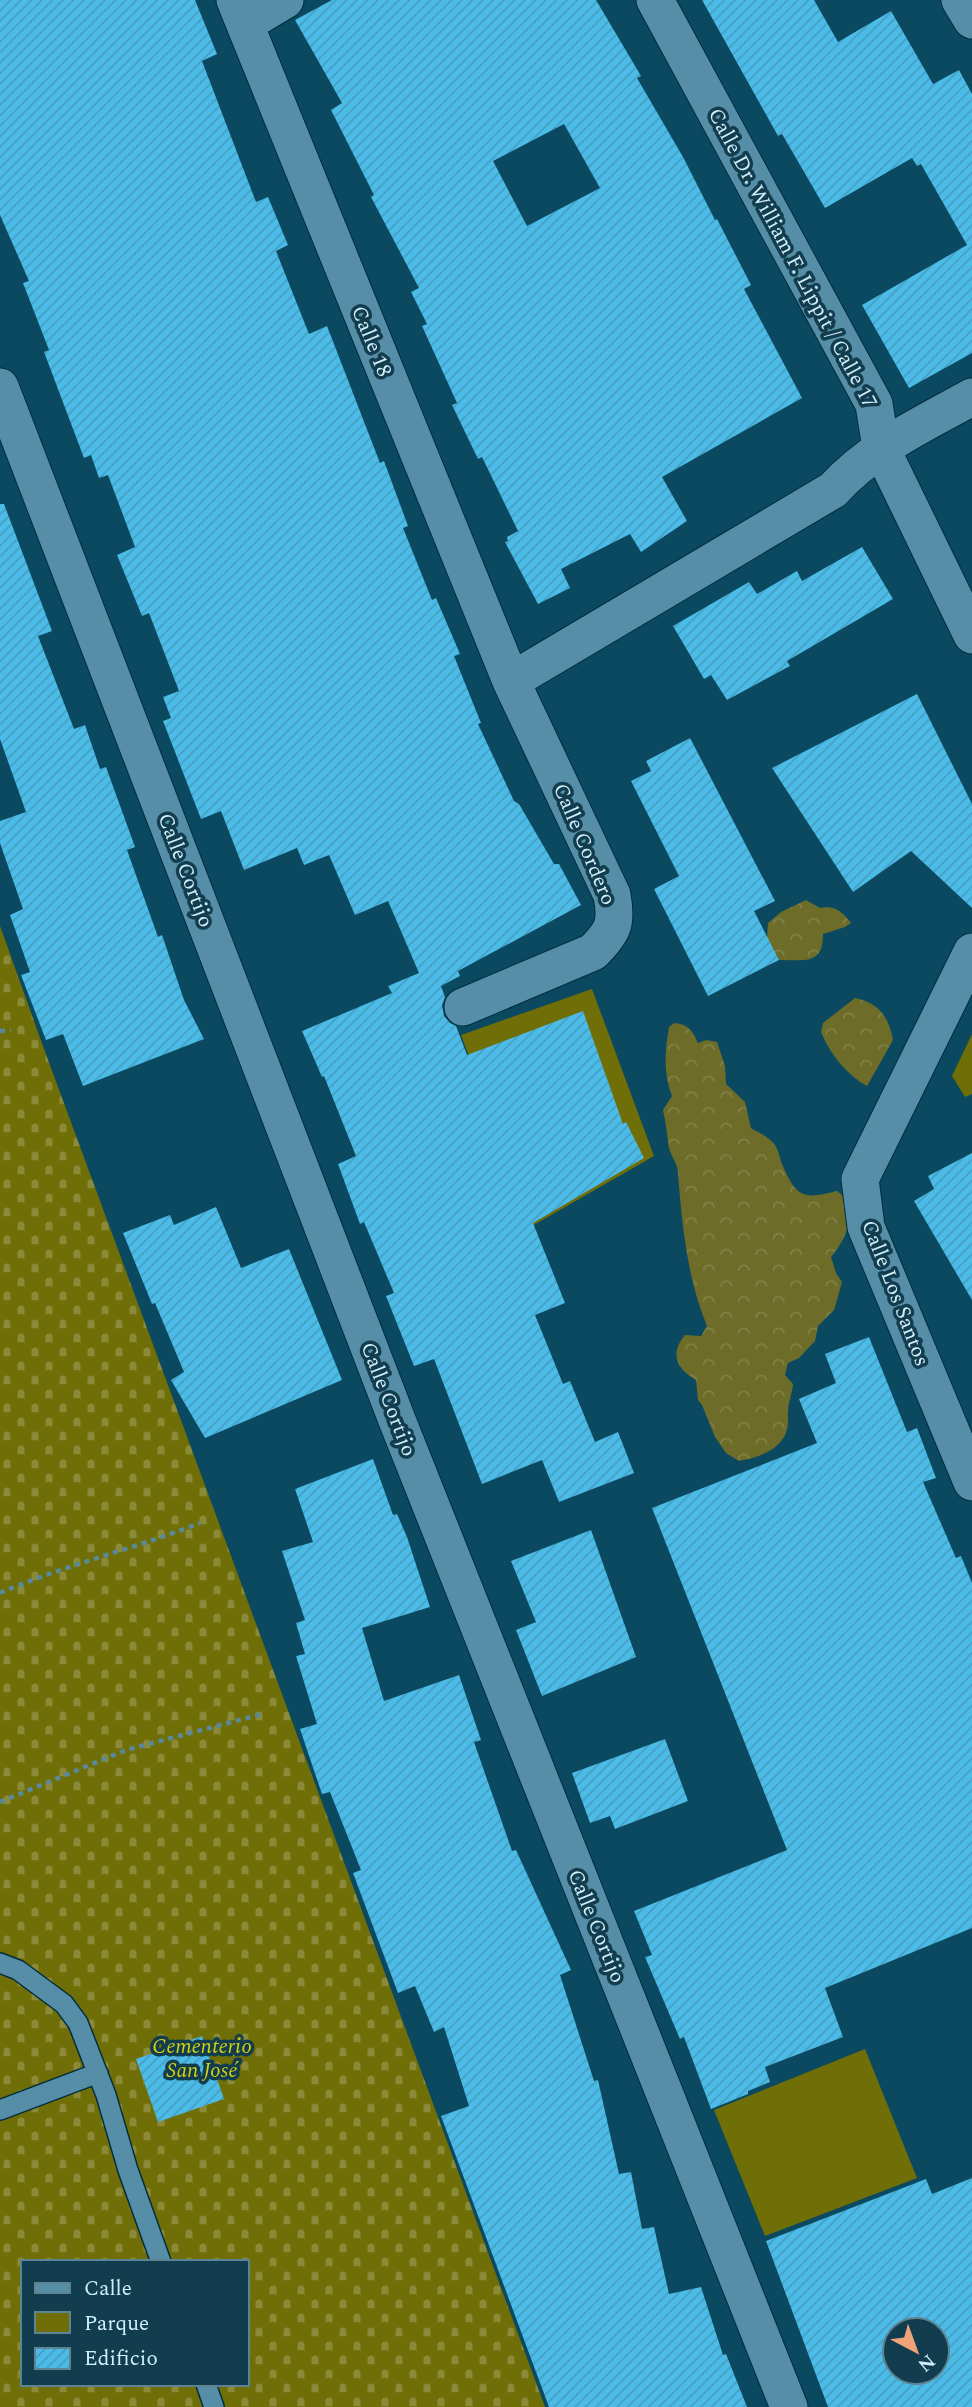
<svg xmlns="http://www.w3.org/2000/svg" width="972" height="2407" font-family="Spectral,serif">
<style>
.green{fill:#706e06}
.forest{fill:url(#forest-crowns)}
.cemetery{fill:url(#cemetery-stones);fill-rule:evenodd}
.building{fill:url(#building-hatch);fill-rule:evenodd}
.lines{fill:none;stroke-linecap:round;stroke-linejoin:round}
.service-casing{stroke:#002d3e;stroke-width:22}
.minor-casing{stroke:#002d3e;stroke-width:39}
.path{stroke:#588a9c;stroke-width:4.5;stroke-dasharray:5 5;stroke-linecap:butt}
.service{stroke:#578ea7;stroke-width:19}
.minor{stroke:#578ea7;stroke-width:37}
.labels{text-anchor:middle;stroke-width:7;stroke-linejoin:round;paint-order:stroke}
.street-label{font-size:21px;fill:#d1eefb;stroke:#113d4e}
.park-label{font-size:21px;font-style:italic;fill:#d5d112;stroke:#113d4e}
</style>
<defs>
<pattern id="forest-crowns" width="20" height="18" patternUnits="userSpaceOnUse" patternTransform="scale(1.75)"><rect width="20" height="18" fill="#6d6c29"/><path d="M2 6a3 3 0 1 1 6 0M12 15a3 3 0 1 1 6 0" fill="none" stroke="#818149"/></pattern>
<pattern id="cemetery-stones" width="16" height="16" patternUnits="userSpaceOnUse" patternTransform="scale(1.75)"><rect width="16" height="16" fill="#706e06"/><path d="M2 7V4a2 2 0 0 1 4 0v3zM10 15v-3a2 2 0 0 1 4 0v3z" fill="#8a8a38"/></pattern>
<pattern id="building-hatch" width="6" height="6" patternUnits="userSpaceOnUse" patternTransform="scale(1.75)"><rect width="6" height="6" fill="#4bbbe8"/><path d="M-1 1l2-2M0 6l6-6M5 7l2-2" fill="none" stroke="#489ec1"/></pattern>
</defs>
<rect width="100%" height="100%" fill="#0a495f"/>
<path class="green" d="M592,989l62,167 -122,70 -71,-191z
M972,1034v60l-7,3 -13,-21z
M865,2049l52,129 -152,58 -51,-126z"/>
<path class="forest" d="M806,900l14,8c14,-3 22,3 31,15l-6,4 -22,7c0,33 -20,25 -44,26l-12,-22 1,-15 13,-11z
M855,998c24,5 34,19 38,42l-26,46c-20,-11 -37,-32 -46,-54l2,-9z
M674,1023c14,1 19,8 24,20l8,-3 11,2 8,24 1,18 19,18 6,26c8,5 17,8 23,16 5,6 5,13 8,20 14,33 21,36 55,27 24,16 9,49 -6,66l5,16 6,9 -8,28 -16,16 -3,15 -16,17 -11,5 -3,12 8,9c-1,10 -5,19 -5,28 -1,4 1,7 0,11 -2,26 -28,34 -49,38l-13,-8 -11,-16 -13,-32 -4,-5 -2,-20c-19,-11 -27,-26 -11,-45l16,1 6,-10c-20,-48 -25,-102 -29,-153 0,-9 -7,-17 -9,-25 -2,-13 -3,-25 -6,-38l9,-14c-9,-24 -7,-44 -3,-69z"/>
<path class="cemetery" d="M0,926l44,123 501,1358h-545zM23,2262h224v122h-224z"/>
<path class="building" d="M0,0h195l22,54 -15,7 54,141 12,-5 20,48 -12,6 33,83 18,-8 53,137 4,-2 24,65 -5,2 29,72 4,-2 24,56 -6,2 27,67 -3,1 36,77 5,3 35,60h5l22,41 -123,66 2,5 -19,10 4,11 -3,8 2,11 6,7 6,3 11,29 116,-44 40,113 3,-2 18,36 -111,65 32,80 -30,12 28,69 7,-3 25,61 23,-10 16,41 -75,29 -17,-42 -60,24 -48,-125 -20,7 -28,-70 8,-3 -30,-71 -4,2 -22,-60 18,-8 -32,-80 -2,1 -20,-46 90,-38 -4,-7 31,-13 -31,-72 -33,14 -26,-60 -25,10 -7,-17 -53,22 -23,-59 -20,8 -38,-98 8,-3 -8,-21 16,-6 -30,-78 -7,3 -25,-61 18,-8 -27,-72 -9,3 -8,-23 -7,3 -40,-106 5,-2 -26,-67 6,-2 -29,-66z
M332,0h264l45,76 -4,2 46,79 32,63 2,-1 34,66 -7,4 58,109 -140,79 25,44 -46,31 -11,-18 -69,35 9,19 -32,16 -33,-62 3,-1 -1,-4 11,-6 -36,-74 -4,2 -26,-54 5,-2 -35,-77 5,-2 -16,-32 8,-4 -48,-91 3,-2 -43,-85 11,-7 -47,-83zM564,124l36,64 -73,38 -34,-65z
M702,0h112l24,42 53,-31 42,73 26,-14 13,24v259l-63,35 -47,-83 105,-60 -46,-81 -4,2 -5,-8 -87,50 -43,-74 -4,2z
M0,504h4l48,127 -14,5 36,93 11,-4 15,44 6,-2 29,80 -8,3 31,87 4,-2 22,65 20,39 -121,47 -20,-52 -17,6 -25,-65 9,-3 -20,-57 13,-6 -23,-66v-22l26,-9 -26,-73z
M862,547l31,52 -106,62 3,5 -63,34 -16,-25 -7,4 -31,-53 76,-44 8,12 40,-23 5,10z
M917,694l55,110v104l-61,-57 -58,41 -81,-124z
M690,738l85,163 -21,10 25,49 -71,36 -54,-107 25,-13 -48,-95 20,-10 -5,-10z
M972,1153v147l-58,-99 20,-12 -6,-13z
M216,1207l25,61 48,-19 53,131 -137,58 -34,-58 13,-8 -29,-69 -3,1 -29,-71 47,-18 4,10z
M869,1337l38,95 10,-4 19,50 -13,4 33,76 5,-2 11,27v345l-147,60 18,49 -78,30 5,15 -22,9v3l-37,15 -27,-72 -4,2 -35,-82 7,-2 -18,-44 153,-61 -135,-342 165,-65 -18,-44 37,-16 -11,-29z
M373,1459l20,56 4,-1 10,23 23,70 -68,21 22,73 75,-26 22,65 -7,2 38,109 4,-1 55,120 -11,5 34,106 4,-1 21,94 12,-2 11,57 12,-2 15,67 32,-7 22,68 3,-1 21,53h-198l-108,-291 28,-10 -25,-79 -10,5 -19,-46 -17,7 -45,-120 8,-3 -31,-78 -8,2 -22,-65 17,-5 -21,-68 9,-2 -9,-31 9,-3 -23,-69 31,-9 -18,-53z
M591,1530l45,127 -94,39 -26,-66 20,-8 -25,-61z
M665,1739l23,62 -73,28 -5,-13 -20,7 -18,-50z
M202,2036l22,63 -66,23 -22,-63z
M972,2178v229h-144l-62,-166 160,-62 6,15zM895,2330h42v42h-42z"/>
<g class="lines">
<g class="service-casing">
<path id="service" d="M0,1963l18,7 46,34 14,19 28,72 22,75 33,92
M0,2110l98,-37
M206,2384l8,23"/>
</g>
<g class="minor-casing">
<path id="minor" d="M235,0l276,681 101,214c5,28 2,36 -19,57l-130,55
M655,0l219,404 7,44 91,187
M960,0l12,20
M245,24l40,-24
M0,387l397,1033 392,987
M511,681l322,-191c38,-42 90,-66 139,-93
M972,952l-112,227 6,48 106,255"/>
</g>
<path class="path" d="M0,1031l11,-1
M0,1593c65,-28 134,-44 200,-70
M0,1802l126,-52 136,-36"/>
<use href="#service" class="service"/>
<use href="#minor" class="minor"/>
</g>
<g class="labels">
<g class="street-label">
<text transform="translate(793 258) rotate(62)" y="7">Calle Dr. William F. Lippit / Calle 17</text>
<text transform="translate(372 341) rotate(68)" y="7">Calle 18</text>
<text transform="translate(585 844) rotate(67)" y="7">Calle Cordero</text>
<text transform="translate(186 870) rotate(69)" y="7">Calle Cortijo</text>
<text transform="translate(896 1293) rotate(69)" y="7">Calle Los Santos</text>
<text transform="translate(389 1399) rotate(69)" y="7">Calle Cortijo</text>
<text transform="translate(597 1926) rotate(68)" y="7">Calle Cortijo</text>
</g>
<g class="park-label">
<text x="202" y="2053">Cementerio<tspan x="202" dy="24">San José</tspan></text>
</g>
</g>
<rect x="21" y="2260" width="228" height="126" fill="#113d4e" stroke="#5e8493" stroke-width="2"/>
<rect x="35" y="2283" width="35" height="10" fill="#578ea7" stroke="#5e8493" stroke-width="2"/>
<text x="84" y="2295" font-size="21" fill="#d1eefb">Calle</text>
<rect x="35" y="2312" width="35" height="21" fill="#706e06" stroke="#5e8493" stroke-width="2"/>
<text x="84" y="2330" font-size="21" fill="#d1eefb">Parque</text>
<rect x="35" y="2348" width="35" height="21" fill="url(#building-hatch)" stroke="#5e8493" stroke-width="2"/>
<text x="84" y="2365" font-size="21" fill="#d1eefb">Edificio</text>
<g transform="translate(916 2351) rotate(139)"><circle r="33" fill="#113d4e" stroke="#5e8493" stroke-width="2"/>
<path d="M0-5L12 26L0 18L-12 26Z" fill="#f0a279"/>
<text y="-10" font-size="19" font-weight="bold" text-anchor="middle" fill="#d1eefb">N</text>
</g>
</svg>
